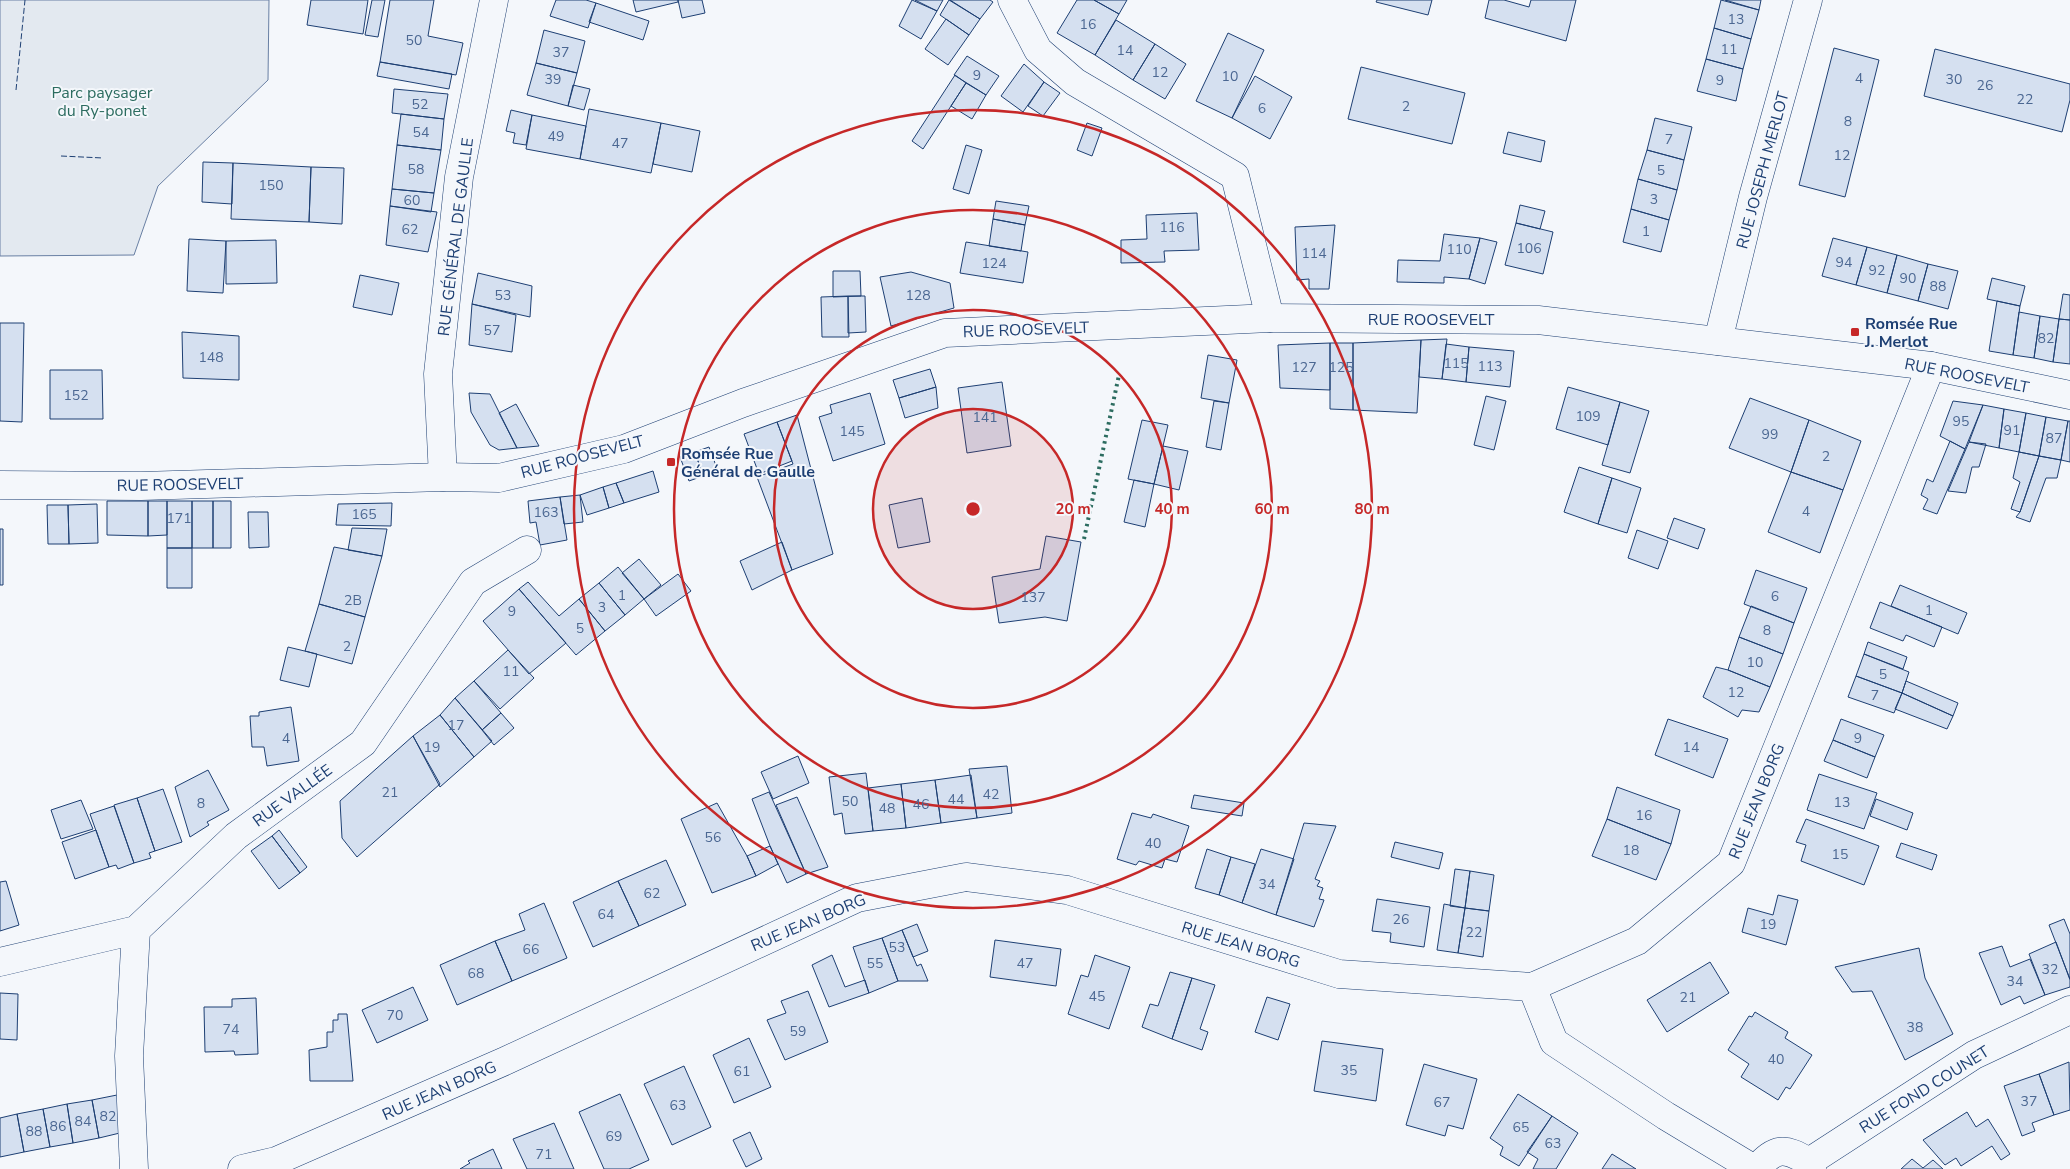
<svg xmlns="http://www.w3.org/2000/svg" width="2070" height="1169" font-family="'Nunito Sans',sans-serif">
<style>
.green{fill:#e3e9f0;stroke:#687fa3}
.building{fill:#d5e0f0;stroke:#1d3f73}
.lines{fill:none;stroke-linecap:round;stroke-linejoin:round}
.minor-casing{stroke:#1d3f73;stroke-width:29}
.major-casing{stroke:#1d3f73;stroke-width:29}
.minor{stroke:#f4f7fb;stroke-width:28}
.major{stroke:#f4f7fb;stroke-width:28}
.hedge{stroke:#2c6c60;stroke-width:4;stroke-dasharray:2.5 4;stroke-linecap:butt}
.fence{stroke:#1d3f73;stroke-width:1;stroke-dasharray:6 2.5;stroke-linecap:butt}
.ring{fill:none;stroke:#c62828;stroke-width:2.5}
.poi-dot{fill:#c62828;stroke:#f4f7fb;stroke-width:2}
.labels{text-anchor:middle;stroke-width:4;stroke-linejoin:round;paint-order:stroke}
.number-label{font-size:14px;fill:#4b6792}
.park-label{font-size:16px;fill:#2c6c60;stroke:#f4f7fb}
.street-label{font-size:16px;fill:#1d3f73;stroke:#f4f7fb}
.poi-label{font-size:16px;font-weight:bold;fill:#1d3f73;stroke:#f4f7fb;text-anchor:start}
.centre{fill:#c62828;stroke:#f4f7fb;stroke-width:2.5}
.ring-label{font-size:15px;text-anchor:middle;font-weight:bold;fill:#c62828;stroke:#f4f7fb;stroke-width:4;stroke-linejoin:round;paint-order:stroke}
</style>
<rect width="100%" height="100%" fill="#f4f7fb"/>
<path class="green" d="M0,0h269l-1,80 -110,106 -24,69 -134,1z"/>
<path class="building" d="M311,0h57l-5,34 -56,-9z
M372,0h13l-7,37 -13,-2z
M390,0h44l-6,36 35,7 -7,32 -76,-13z
M556,0h30l10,3 -8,25 -38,-12z
M633,0h45v2l-42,10z
M678,0h24l3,13 -23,5z
M912,0l25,11 -16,28 -22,-13z
M915,0h28l-6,11z
M949,0l31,19 -11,16 -29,-20z
M950,0h40l3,2 -13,17z
M1077,0h17l25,14 -24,41 -38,-22z
M1094,0h33l-8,14z
M1377,0h55l-4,15 -52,-13z
M1489,0h15l25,7 2,-7h45l-10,41 -81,-23z
M1721,0l38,10 -8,29 -37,-11z
M1725,0h36l-2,10z
M596,3l53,18 -6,19 -54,-18z
M946,19l23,16 -21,30 -23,-16z
M1116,20l39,24 -22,36 -38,-25z
M1714,28l37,11 -8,30 -37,-10z
M544,30l41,11 -8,32 -41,-10z
M1228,33l36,17 -32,68 -36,-17z
M1155,44l31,20 -21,35 -32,-19z
M1834,48l45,12 -34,137 -46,-12z
M1935,49l135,35v16l-8,32 -138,-36z
M967,56l32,20 -13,19 -32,-20z
M1706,59l37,10 -7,32 -39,-10z
M380,62l72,12 -3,15 -72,-13z
M536,63l41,10 -9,33 -41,-11z
M1024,64l20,18 -21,30 -22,-16z
M1361,67l104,26 -13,51 -104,-25z
M955,75l11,8 -43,66 -11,-8z
M1255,76l37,21 -22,42 -38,-21z
M1044,82l16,11 -17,23 -15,-10z
M966,83l20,12 -14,24 -21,-13z
M573,85l17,4 -6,21 -16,-4z
M394,89l54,5 -4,25 -52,-6z
M589,109l72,14 -10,50 -71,-14z
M511,110l21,5 -6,30 -13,-2 2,-10 -9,-2z
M401,114l43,5 -3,31 -44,-5z
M532,115l54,11 -6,33 -54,-10z
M1655,118l37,9 -8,33 -37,-10z
M661,123l39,8 -8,41 -39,-8z
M1087,123l15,5 -10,28 -15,-6z
M1508,132l37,9 -4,21 -38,-9z
M397,145l44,5 -7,43 -42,-4z
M966,145l16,5 -13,44 -16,-5z
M1647,150l37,10 -7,30 -39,-11z
M203,162l30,1 -1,41 -30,-2z
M233,163l78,4 -2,55 -78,-3z
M311,167l33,1 -2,56 -33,-2z
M1638,179l39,11 -8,30 -38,-11z
M392,189l42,4 -3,19 -41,-6z
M996,201l33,5 -4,19 -32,-6z
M1520,205l25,6 -5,18 -24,-6z
M390,206l47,6 -9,40 -42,-7z
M1631,209l38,11 -8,32 -38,-10z
M1197,213l2,37 -35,1 1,11 -44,1v-23l26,-1 -1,-24z
M993,219l32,6 -4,26 -32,-5z
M1516,223l37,9 -10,42 -38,-9z
M1335,225l-6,64h-20v-10l-12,1 -2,-53z
M1444,234l36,4 -11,41 -25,-2v6l-47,-1 1,-22 42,1z
M1480,238l17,4 -12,42 -16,-5z
M1833,238l34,9 -11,38 -34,-9z
M189,239l37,2 -3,52 -36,-2z
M276,240l1,43 -51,1v-43z
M966,242l62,10 -5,31 -63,-10z
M1867,247l30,8 -10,38 -31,-8z
M1897,255l31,9 -10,37 -31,-8z
M1928,264l30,7 -10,38 -30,-8z
M833,271h27l1,25 -28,1z
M911,272l39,11 4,25 -63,18 -11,-49z
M478,273l54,13 -2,31 -58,-13z
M360,275l39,8 -7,32 -39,-8z
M1992,278l33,8 -5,20 -33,-7z
M2063,294l7,1v25l-11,-1z
M848,296h17l1,36 -18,1z
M848,296l1,41h-27l-1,-40z
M1997,301l23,5 -7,49 -24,-4z
M472,304l44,11 -4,37 -43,-7z
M2019,312l21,4 -6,42 -21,-3z
M2040,316l19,3 -6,43 -19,-4z
M2059,319l11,1v44l-17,-2z
M0,323h24l-2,99 -22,-1z
M182,332l57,4v44l-56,-2z
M1447,339l-5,40 -23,-2 2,-37z
M1421,340l-4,73 -64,-3v-67z
M1330,343v47l-50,-2 -2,-43z
M1330,343h23v67l-23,-1z
M1446,344l23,3 -3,35 -24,-3z
M1469,347l45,4 -4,36 -44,-5z
M1208,355l29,5 -8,43 -28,-5z
M930,369l6,18 -37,11 -6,-18z
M50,370h52l1,49h-53z
M1002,382l9,64 -44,7 -9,-65z
M936,387l2,21 -33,10 -6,-20z
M1568,387l52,15 -12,43 -52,-16z
M469,393l21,1 27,54 -18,2 -9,-5 -19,-33z
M870,393l15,51 -52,17 -14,-44 13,-4 -2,-8z
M1486,396l20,5 -12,49 -20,-5z
M1750,398l59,22 -18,52 -62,-24z
M1214,401l15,2 -8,47 -15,-3z
M1953,401l30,4 -18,44 -25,-13z
M1620,402l29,9 -19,62 -28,-8z
M516,404l23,42 -22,2 -18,-35z
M1983,405l21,4 -5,39 -30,-6z
M2004,409l22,4 -7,39 -20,-4z
M2026,413l20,4 -7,39 -20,-4z
M797,415l36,139 -41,16 -35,-93 36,-13 -16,-42z
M2046,417l22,4 -7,39 -22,-4z
M1142,420l26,5 -14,59 -26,-5z
M1809,420l52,21 -18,49 -52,-18z
M2068,421h2v41l-9,-2z
M777,422l15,39 -33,13 -15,-40z
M1950,441l15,8 -28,65 -14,-5 5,-10 -7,-4 6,-16 6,3z
M1969,442l17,2 -7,23h-7l-6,26 -18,-2z
M1163,446l25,5 -9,39 -25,-6z
M709,447l9,24 -15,5 -8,-24z
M695,452l8,24 -14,5 -9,-24z
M2019,452l20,4 -19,56 -9,-3 9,-27 -7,-4z
M2039,456l22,4 -4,18h-11l-16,44 -14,-5 4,-5z
M1579,467l33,11 -14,46 -34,-12z
M653,471l6,21 -35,11 -8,-20z
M1791,472l52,18 -23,63 -52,-21z
M1612,478l29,10 -14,45 -29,-9z
M1134,480l20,4 -9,43 -21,-5z
M616,483l8,20 -15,5 -6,-21z
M603,487l6,21 -22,7 -7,-20z
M580,495l3,27 -19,2 -4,-27z
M560,497l7,43 -27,5 -4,-23 -6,1 -2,-22z
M922,498l8,44 -32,6 -9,-43z
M107,501h41v35l-41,-1z
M148,501h19v34l-19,1z
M167,501h25v47h-25z
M192,501h21v47h-21z
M213,501h18v47h-18z
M392,503l-1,23 -55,-1 2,-21z
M97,504l1,39 -29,1 -1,-39z
M47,505h21l1,39h-21z
M248,512h20l1,35 -20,1z
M1674,518l31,11 -7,20 -31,-11z
M352,528l35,1 -5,27 -34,-6z
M0,529h3v56h-3z
M1637,530l31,11 -10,28 -30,-11z
M1046,536l35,6 -14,79 -22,-4 -46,6 -7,-46 48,-8z
M782,542l10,28 -40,20 -12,-29z
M334,547l48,9 -17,61 -46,-13z
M167,548h25v40h-25z
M639,559l22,26 -17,14 -22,-26z
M618,567l26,32 -19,16 -26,-32z
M1756,570l51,18 -13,35 -50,-19z
M678,574l13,17 -35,25 -12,-17z
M528,582l31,34 20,-17 26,32 -29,24 -57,-66z
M599,583l26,32 -20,16 -26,-32z
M1900,585l67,28 -9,21 -67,-28z
M519,589l47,54 -37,31 -46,-53z
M1880,602l62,25 -8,20 -28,-12 -3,6 -33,-13z
M319,604l46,13 -13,47 -47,-13z
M1751,606l43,17 -11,31 -44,-17z
M1739,637l44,17 -13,33 -42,-17z
M1868,642l39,15 -4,12 -39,-15z
M288,647l29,7 -8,33 -29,-7z
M508,650l26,28 -34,31 -26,-28z
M1864,654l45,18 -7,21 -46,-17z
M1716,667l12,3 42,17 -11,25 -17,-2 -4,7 -35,-20z
M1856,676l46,17 -8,20 -46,-16z
M474,681l27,32 -19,17 -27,-32z
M1906,681l52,22 -5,13 -51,-23z
M1902,693l51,23 -6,13 -52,-20z
M455,698l37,43 -18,16 -34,-42z
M291,707l8,54 -32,5 -3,-19h-12l-2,-31h9v-4z
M501,713l13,15 -20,17 -12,-15z
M440,715l34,42 -34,30 -27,-51z
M1668,719l60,20 -15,39 -58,-23z
M1841,719l43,16 -9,22 -42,-17z
M413,736l27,48 -83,73 -15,-19 -2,-37z
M1833,740l42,17 -8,21 -43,-17z
M798,756l11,27 -36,16 -12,-27z
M1007,766l5,47 -35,5 -8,-49z
M208,770l21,40 -22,12 2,3 -19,12 -15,-50z
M866,773l7,58 -28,3 -3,-21 -8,2 -5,-38z
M1819,774l58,19 -13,36 -57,-19z
M971,775l6,43 -36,5 -6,-43z
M935,780l6,43 -35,5 -5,-44z
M901,784l5,44 -33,3 -5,-43z
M1617,787l63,23 -9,34 -64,-25z
M163,789l19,53 -27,9 -18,-53z
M769,792l37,82 -19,9 -17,-37 -18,-47z
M1194,795l50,8 -2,13 -51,-8z
M797,797l31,70 -22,7 -30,-69z
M137,798l18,53 -6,2 2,5 -17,5 -20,-58z
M1876,799l37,14 -6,17 -37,-14z
M81,800l12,29 -32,10 -10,-29z
M717,803l30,53 9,20 -44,17 -31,-74z
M114,806l20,57 -16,6 -2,-4 -7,2 -19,-53z
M1132,813l19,5 2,-4 36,12 -12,36 -12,-3 -3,9 -23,-7 -3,4 -19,-6z
M1607,819l64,25 -15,36 -64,-24z
M1806,819l73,27 -15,39 -63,-24 5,-16 -10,-3z
M1304,823l32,3 -21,53 5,2 -3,5 6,2 -4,11 5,1 -10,27 -38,-12z
M96,830l13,37 -34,12 -13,-37z
M279,830l28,37 -7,6 -28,-37z
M272,836l28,37 -21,16 -28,-38z
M1395,842l48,11 -4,16 -48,-12z
M1901,843l36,12 -5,15 -36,-13z
M770,846l8,18 -22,12 -9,-20z
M1207,849l24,8 -12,38 -24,-7z
M1261,849l33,10 -18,56 -34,-12z
M1231,857l24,7 -13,39 -23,-8z
M666,860l20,45 -47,21 -21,-45z
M1455,869l15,2 -5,37 -15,-2z
M1470,871l24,4 -5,36 -24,-3z
M6,881l13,44 -19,6v-49z
M618,881l21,45 -46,21 -20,-45z
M1778,895l20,5 -12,45 -44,-13 6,-24 25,7z
M1377,899l53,8 -6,40 -34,-5 1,-9 -19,-2z
M544,903l23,55 -55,23 -17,-40 30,-11 -6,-16z
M1444,904l21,4 -7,45 -21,-3z
M1465,908l24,3 -6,46 -25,-4z
M2064,919l6,15v45l-21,-54z
M917,924l11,27 -15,6 -11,-27z
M902,930l15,36 4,-2 7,17h-30l-16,-43z
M882,938l16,43 -29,12 -16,-46z
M995,940l66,9 -5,37 -66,-9z
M495,941l17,40 -55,24 -17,-40z
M2056,942l14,38v7l-25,8 -16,-41z
M2002,946l8,21 20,-8 15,36 -21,9 -4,-8 -19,9 -22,-52z
M1919,948l6,30 28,56 -48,26 -33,-69 -20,1 -17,-25z
M832,955l13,32 20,-7 4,13 -40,14 -17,-42z
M1095,955l35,12 -21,62 -41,-15 13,-39 7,2z
M1710,962l19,31 -62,39 -20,-32z
M1170,972l22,6 -20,61 -30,-12 8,-23 8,2z
M1192,978l23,7 -15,44 8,3 -6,18 -30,-11z
M413,987l15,33 -51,23 -15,-33z
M808,991l20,51 -43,18 -18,-40 19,-7 -5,-12z
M0,993l18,1 -1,46 -17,-1z
M1267,997l23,7 -12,36 -23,-8z
M256,998l2,56 -23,1 -1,-4 -29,1 -1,-45h28v-8z
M1755,1012l33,20 -3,6 27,17 -22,34 -4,-2 -8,13 -37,-23 8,-13 -21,-14 21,-34 3,1z
M338,1014h9l6,67h-43l-1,-31 18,-3v-15h6v-12h5z
M749,1038l22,49 -37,16 -21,-48z
M1322,1041l61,8 -7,52 -62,-10z
M2069,1062l1,48 -16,5 -15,-41z
M1424,1064l53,15 -14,50 -15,-4 -3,11 -39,-11z
M684,1066l27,61 -39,18 -28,-61z
M2039,1074l15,41 -22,8 3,8 -13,5 -18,-50z
M620,1094l29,66 -20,9h-25l-25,-57z
M1518,1094l34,22 -33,50 -19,-11 3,-8 -13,-9z
M117,1095l7,37 -25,6 -7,-38z
M92,1100l7,38 -26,5 -6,-39z
M67,1104l6,39 -23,4 -7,-38z
M43,1109l7,38 -26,5 -7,-38z
M1967,1112l9,15 12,-8 22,35 -9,6 -9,-14 -31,20 -5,-8 -11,7 -22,-25z
M17,1114l7,38 -24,5v-39z
M1552,1116l26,17 -22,36h-23l5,-10 -11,-7z
M554,1123l20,46h-47l-14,-30z
M750,1132l12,27 -16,8 -13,-27z
M493,1149l9,20h-42l10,-6 -2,-2z
M1612,1154l24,15h-34z
M1912,1159l11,9 10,-8 10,9h-42z"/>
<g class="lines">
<g class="minor-casing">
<path id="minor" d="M1012,0l26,50 37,32 160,94 35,142
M1718,341l35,-144 55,-197
M443,477l-5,-103 21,-197 35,-177
M0,962l136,-32 100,-94 127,-93 110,-161 54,-32
M1532,987l22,55 112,74 88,53
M1809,1162l165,-107 96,-45
M134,1169l-5,-113 7,-126
M242,1169l34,-8 229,-100 352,-163 109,-21 101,13 272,84 193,13 105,-46 94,-78 200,-497
M1756,1169c20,-22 28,-22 53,-7l3,7"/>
</g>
<g class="major-casing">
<path id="major" d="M0,485l141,1 302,-9 56,1 125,-29 119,-46 202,-70 325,-15 268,2 393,46 139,29"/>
</g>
<use href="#minor" class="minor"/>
<use href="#major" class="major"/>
<path class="hedge" d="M1084,539l35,-164"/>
<path class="fence" d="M16,90l9,-90
M61,156l42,2"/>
</g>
<circle cx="973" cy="509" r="100" fill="#c62828" fill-opacity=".12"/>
<g class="ring">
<circle cx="973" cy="509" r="100"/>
<circle cx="973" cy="509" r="199"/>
<circle cx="973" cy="509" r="299"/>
<circle cx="973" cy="509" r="399"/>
</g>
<g class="poi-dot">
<rect x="1850" y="327" width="10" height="10" rx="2.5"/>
<rect x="666" y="457" width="10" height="10" rx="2.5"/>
</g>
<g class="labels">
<g class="number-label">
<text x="1736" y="24">13</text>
<text x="1088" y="29">16</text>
<text x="414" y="45">50</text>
<text x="1729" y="54">11</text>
<text x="1125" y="55">14</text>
<text x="561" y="57">37</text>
<text x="1160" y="77">12</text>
<text x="977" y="80">9</text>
<text x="1230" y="81">10</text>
<text x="1859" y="83">4</text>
<text x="553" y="84">39</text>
<text x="1954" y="84">30</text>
<text x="1720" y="85">9</text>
<text x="1985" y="90">26</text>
<text x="2025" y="104">22</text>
<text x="420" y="109">52</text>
<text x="1406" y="111">2</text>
<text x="1262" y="113">6</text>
<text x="1848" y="126">8</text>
<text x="421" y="137">54</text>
<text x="556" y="141">49</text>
<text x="1669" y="144">7</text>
<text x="620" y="148">47</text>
<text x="1842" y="160">12</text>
<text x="416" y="174">58</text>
<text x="1661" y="175">5</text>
<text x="271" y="190">150</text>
<text x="1654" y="204">3</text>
<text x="412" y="205">60</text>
<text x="1172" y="232">116</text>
<text x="410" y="234">62</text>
<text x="1646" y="236">1</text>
<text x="1529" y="253">106</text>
<text x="1459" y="254">110</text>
<text x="1314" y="258">114</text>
<text x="1844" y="267">94</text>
<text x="994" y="268">124</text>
<text x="1877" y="275">92</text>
<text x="1908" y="283">90</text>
<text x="1938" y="291">88</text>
<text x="503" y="300">53</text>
<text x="918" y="300">128</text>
<text x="492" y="335">57</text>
<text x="2046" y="343">82</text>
<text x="211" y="362">148</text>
<text x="1456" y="368">115</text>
<text x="1490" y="371">113</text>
<text x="1304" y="372">127</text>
<text x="1341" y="372">125</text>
<text x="76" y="400">152</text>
<text x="1588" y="421">109</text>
<text x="985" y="422">141</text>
<text x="1961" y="426">95</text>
<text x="2012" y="435">91</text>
<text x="852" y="436">145</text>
<text x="1770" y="439">99</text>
<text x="2054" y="443">87</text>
<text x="1826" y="461">2</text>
<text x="1806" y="516">4</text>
<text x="546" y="517">163</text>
<text x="364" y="519">165</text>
<text x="179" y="523">171</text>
<text x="622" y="600">1</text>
<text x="1775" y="601">6</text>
<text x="1033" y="602">137</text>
<text x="353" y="605">2B</text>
<text x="602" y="612">3</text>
<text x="1929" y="615">1</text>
<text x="512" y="616">9</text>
<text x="580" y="633">5</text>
<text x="1767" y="635">8</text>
<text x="347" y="651">2</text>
<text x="1755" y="667">10</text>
<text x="511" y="676">11</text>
<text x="1883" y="679">5</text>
<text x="1736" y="697">12</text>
<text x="1875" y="700">7</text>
<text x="456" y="730">17</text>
<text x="286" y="743">4</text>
<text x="1858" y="743">9</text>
<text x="432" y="752">19</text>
<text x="1691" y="752">14</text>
<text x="390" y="797">21</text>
<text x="991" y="799">42</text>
<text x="956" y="804">44</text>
<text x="850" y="806">50</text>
<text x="1842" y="807">13</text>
<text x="201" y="808">8</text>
<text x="921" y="809">46</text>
<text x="887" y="813">48</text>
<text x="1644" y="820">16</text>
<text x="713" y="842">56</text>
<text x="1153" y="848">40</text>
<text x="1631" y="855">18</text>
<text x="1840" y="859">15</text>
<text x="1267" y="889">34</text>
<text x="652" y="898">62</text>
<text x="606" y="919">64</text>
<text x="1401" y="924">26</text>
<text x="1768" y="929">19</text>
<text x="1474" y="937">22</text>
<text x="897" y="952">53</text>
<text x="531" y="954">66</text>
<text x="875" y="968">55</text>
<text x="1025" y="968">47</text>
<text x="2050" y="974">32</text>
<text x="476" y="978">68</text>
<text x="2015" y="986">34</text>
<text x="1097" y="1001">45</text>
<text x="1688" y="1002">21</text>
<text x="395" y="1020">70</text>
<text x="1915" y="1032">38</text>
<text x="231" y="1034">74</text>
<text x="798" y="1036">59</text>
<text x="1776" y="1064">40</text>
<text x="1349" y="1075">35</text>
<text x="742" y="1076">61</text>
<text x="2029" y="1106">37</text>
<text x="1442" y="1107">67</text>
<text x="678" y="1110">63</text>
<text x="108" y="1121">82</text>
<text x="83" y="1126">84</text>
<text x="58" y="1131">86</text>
<text x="1521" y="1132">65</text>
<text x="34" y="1136">88</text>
<text x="614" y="1141">69</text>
<text x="1553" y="1148">63</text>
<text x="544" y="1159">71</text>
</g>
<g class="park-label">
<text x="102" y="98">Parc paysager<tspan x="102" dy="18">du Ry-ponet</tspan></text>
</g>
<g class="street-label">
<text transform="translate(1762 170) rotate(-75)" y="6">RUE JOSEPH MERLOT</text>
<text transform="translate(455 237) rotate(-83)" y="6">RUE GÉNÉRAL DE GAULLE</text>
<text x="1431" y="325">RUE ROOSEVELT</text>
<text transform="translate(1026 329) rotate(-2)" y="6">RUE ROOSEVELT</text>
<text transform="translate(1967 375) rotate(11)" y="6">RUE ROOSEVELT</text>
<text transform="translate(582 456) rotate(-15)" y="6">RUE ROOSEVELT</text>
<text transform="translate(180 484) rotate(-1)" y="6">RUE ROOSEVELT</text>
<text transform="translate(292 795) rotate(-36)" y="6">RUE VALLÉE</text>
<text transform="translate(1756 801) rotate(-68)" y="6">RUE JEAN BORG</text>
<text transform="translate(808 922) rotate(-23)" y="6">RUE JEAN BORG</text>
<text transform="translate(1241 944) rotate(17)" y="6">RUE JEAN BORG</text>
<text transform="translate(1924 1089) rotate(-32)" y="6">RUE FOND COUNET</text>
<text transform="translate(439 1090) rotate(-24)" y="6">RUE JEAN BORG</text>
</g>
<g class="poi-label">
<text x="1865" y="329">Romsée Rue<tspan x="1865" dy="18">J. Merlot</tspan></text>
<text x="681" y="459">Romsée Rue<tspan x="681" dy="18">Général de Gaulle</tspan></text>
</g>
</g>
<circle cx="973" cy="509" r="8" class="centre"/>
<g class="ring-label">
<text x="1073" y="514">20 m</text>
<text x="1172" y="514">40 m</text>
<text x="1272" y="514">60 m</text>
<text x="1372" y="514">80 m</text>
</g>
</svg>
